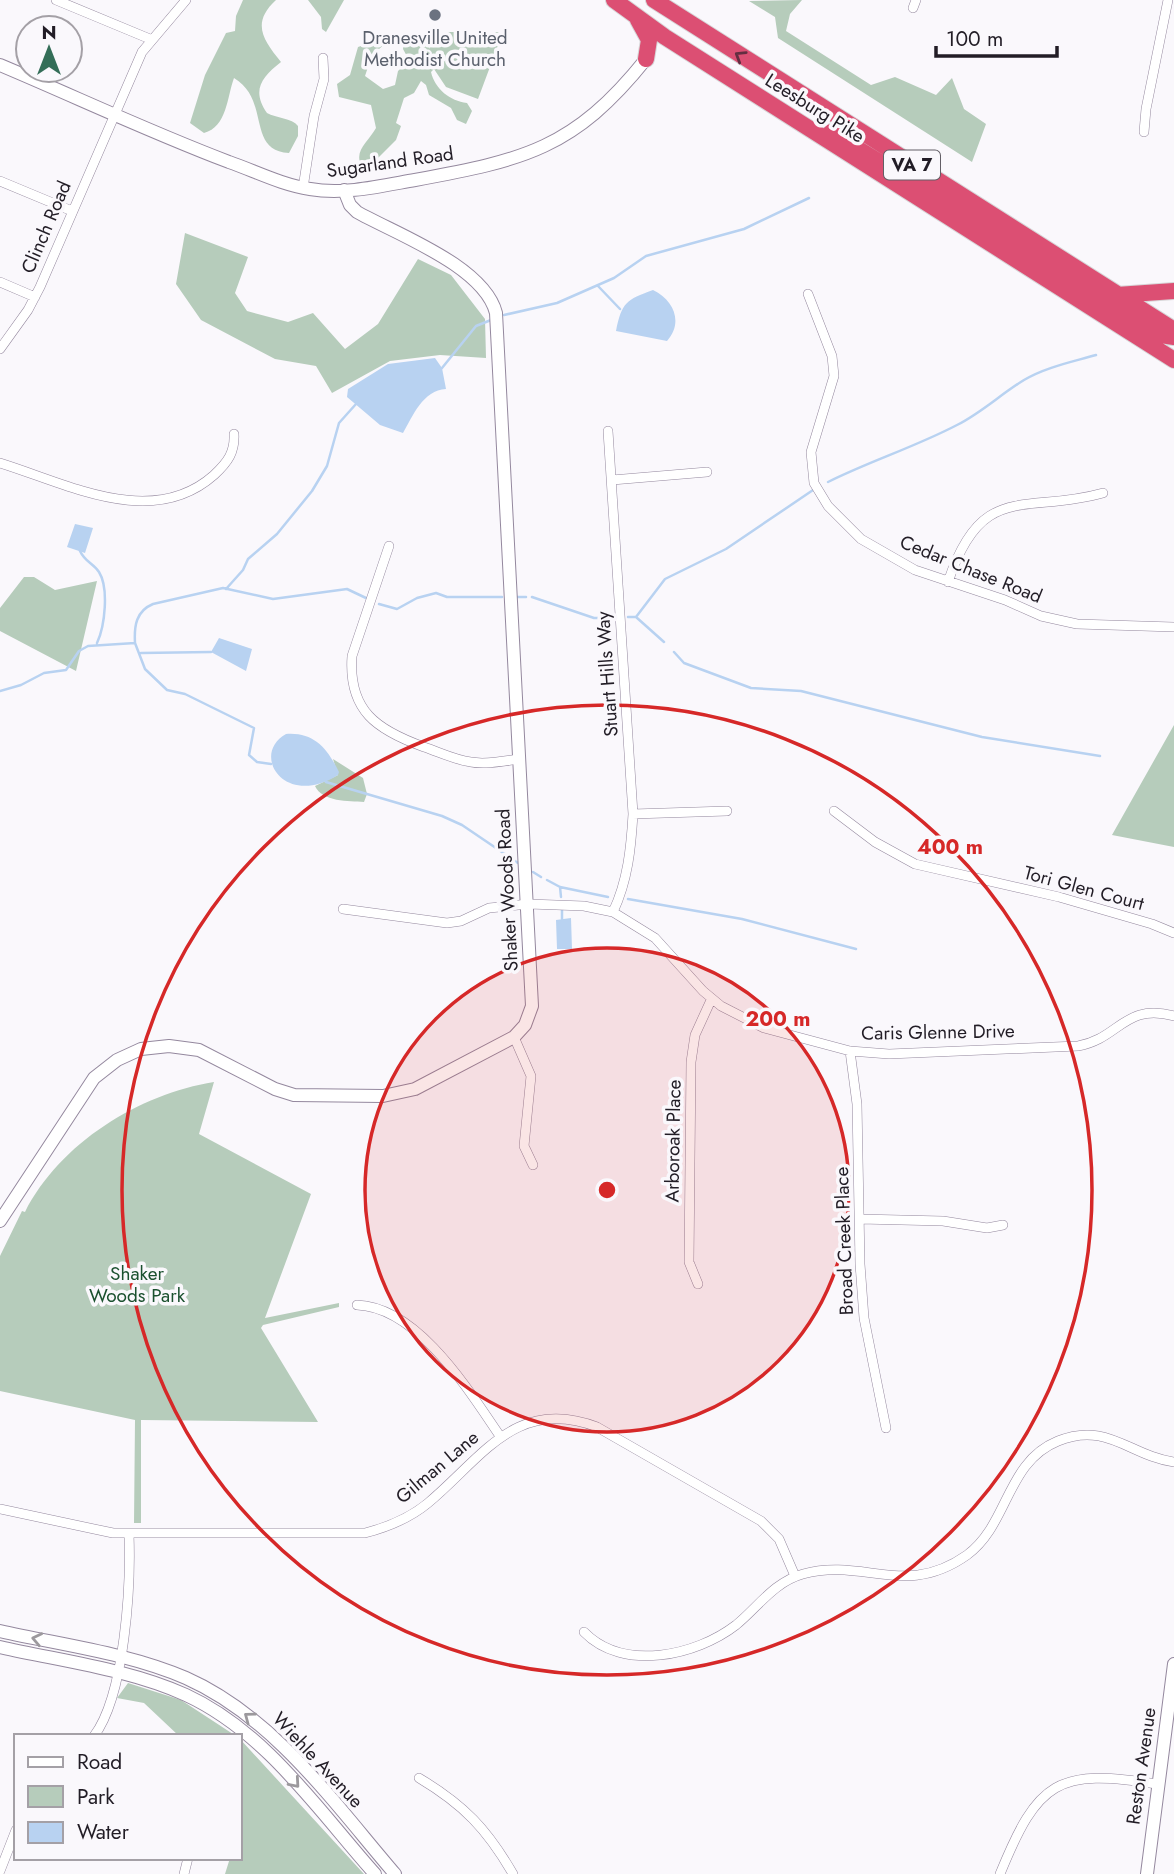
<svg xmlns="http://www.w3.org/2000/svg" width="1174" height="1874" font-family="Jost,sans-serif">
  <rect width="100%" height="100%" fill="#faf8fc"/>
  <path fill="#b6ccbb" d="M243,0H276C251,23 263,40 281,62C262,77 251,90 267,113C276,118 292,118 298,126V136L289,153C246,151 271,100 234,78C227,97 227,127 204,133L190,123L205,75L226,33L235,31L236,16Z
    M308,0H344L326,32L322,29L321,17Z
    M802,0L790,14L786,31L871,85L895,77L936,95L952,78L964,109L986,124L972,162L778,38L775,17L749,1Z
    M427,32H503L478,99L446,87L434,69L431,72C435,89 450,101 467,103L472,111L466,124L457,120L451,108L429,95L426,85L421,81L414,93L404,98L396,123L401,126L396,140L371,165H361C354,150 369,141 376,128L371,105L339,97L337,84L350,75L358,47L376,41L386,43L372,55L365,76L383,89L395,85L398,71L409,60L403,49L404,41L422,35L430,49Z
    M185,233L248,257L235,293L247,311L288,322L313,313L345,349L378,324L418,259L451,275L485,319L486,358L440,355L390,361L332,393L316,366L275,359L201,320L176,284Z
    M24,577H34L55,590L97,581L76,671L0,631V608Z
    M1174,725V847L1112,835Z
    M333,759L363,778L367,794L364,802C349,801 322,802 315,786L338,775Z
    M214,1082L199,1134L311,1194L265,1318L339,1303V1307L263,1325L261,1328L318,1422L141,1420V1523H134L135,1420L0,1391V1256L22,1211L25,1212C60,1143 139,1094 214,1082Z
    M128,1683L181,1700L236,1736H179L144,1703L117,1698Z
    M240,1739L364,1874H225L230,1858H240Z"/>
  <path fill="#b8d2f1" d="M653,290C675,301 683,323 667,341L616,331C622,302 626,300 653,290Z
    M435,358L442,368L446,389C423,390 413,416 403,433L380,425L347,397L348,389L388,364Z
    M75,524L93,528L85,553L67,547Z
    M219,638L252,649L246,671L211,652Z
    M286,734C314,732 327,748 339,772L338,775C284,809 250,754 286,734Z
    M571,918L572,949H557L556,920Z"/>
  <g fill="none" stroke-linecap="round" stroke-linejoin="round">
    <path stroke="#b8d2f1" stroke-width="2.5" d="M598,286L620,309
      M504,315L557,303L614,278L646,256L744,229L809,198
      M442,368L476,326L491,320
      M828,482C870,461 915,447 957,425C981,413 1001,394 1024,380C1046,367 1072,362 1096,355
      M80,551C85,562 93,563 99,572C109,588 105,626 97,643
      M226,589L243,570L248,559L277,534L312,491L327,466L339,423L356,404
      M517,597H526
      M532,597L594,618H615
      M379,604L397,609L417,598L436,593L447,597H502
      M628,617H636
      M636,617L665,579L726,549L816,488
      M636,617L664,642
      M135,643L145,669L167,690L185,694L254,728L249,755L257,762L271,764
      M674,652L684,663L751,688L801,691L982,737L1100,756
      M141,653L211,652
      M0,691L21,685L44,673L66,670L79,651L88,646L135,643C134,626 136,611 153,604L223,588L273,599L347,589L366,598
      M326,782L442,816L462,825L518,863
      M533,872L541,877
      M547,880L560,887L608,897
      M560,887L561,897
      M628,899L742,919L856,949
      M562,910V919"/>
    <g stroke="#94889e" stroke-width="10">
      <path id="street" d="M56,0L150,39
        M913,8L916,0
        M1144,132L1146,109L1168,0
        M0,181L72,211
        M303,188L314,116L324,79L323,58
        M0,282L35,297
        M808,294L832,356L834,376L811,452L814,483L828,506L861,539L915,570L1005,600L1041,616L1077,624L1174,627
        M0,349L28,310L40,287L142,52L186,0
        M608,431L633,814C631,848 628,880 613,912
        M0,463C68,484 152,530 214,475C228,462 235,452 234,434
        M612,480L707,472
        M389,546L352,656C348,711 377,730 424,747C439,752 455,760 471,762C486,765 504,761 519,759
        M948,582C982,480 1025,515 1103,493
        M834,811L875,842L915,864L1059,897L1152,924L1174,933
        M633,814L727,811
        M343,909L447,923L461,921L489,908L529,904L584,906L613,912L655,938L703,991L721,1006L764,1028L850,1051L889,1054L1078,1046C1119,1039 1125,1002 1174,1016
        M514,1037L531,1076L524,1146L533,1165
        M850,1051L857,1104L860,1264L864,1318L886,1428
        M860,1219L943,1221L987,1228L1003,1225
        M698,1284L689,1262L691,1062L695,1035L711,1000
        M357,1305C418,1307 469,1391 500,1436
        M0,1509L113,1533H365C388,1527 410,1518 428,1503C482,1458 516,1396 597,1427L761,1521L779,1539L795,1576
        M584,1632C623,1672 696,1656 736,1625C758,1607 774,1582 803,1574C864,1557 905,1599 967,1555C1009,1524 1006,1462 1058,1441C1107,1421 1130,1456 1174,1462
        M94,1736C125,1695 131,1585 129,1534
        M419,1778C464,1805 487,1829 513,1874
        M0,1871L16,1830
        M184,1874L188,1858
        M1000,1874C1038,1781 1057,1768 1157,1784"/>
    </g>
    <g stroke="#94889e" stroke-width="14">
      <path id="secondary" d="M0,65C76,97 152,133 229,162C255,171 282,185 310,189C344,195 381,186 415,180C524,160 574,149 646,59
        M0,1221L94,1078L117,1060L141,1049L169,1046L199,1050L275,1089L294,1095L383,1096L415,1089L514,1037L525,1025L532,1006L496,313C484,266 396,234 357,212L350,205L344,190
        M0,1631C62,1645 128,1653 186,1678C274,1717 334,1803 395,1874
        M0,1647C61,1661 129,1669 186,1695C266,1732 318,1810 375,1874
        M1147,1874L1174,1664"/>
    </g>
    <g stroke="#d7d6d8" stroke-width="18">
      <path id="highway" d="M614,0L665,37L1174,360
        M654,0L1174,330
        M638,20L649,40L646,59
        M831,132L1147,328L1161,335L1174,337
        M1117,295L1174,291"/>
    </g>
    <use href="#street" stroke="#fff" stroke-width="9"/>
    <use href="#secondary" stroke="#fff" stroke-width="12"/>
    <use href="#highway" stroke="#dc4f73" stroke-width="16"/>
  </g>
  <defs><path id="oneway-chevron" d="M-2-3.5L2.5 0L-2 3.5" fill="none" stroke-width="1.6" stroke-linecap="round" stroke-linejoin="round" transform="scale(1.75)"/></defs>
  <use stroke="#632e41" href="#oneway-chevron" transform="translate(740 56) rotate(-148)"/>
  <g stroke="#9c999d">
    <use href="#oneway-chevron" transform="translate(37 1639) rotate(-168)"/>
    <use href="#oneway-chevron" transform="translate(249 1717) rotate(-143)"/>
    <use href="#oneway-chevron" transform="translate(295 1783) rotate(49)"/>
  </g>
  <circle cx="607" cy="1190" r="242" fill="#d62828" fill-opacity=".12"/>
  <g fill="none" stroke="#d62828" stroke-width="3.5">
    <circle cx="607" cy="1190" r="242"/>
    <circle cx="607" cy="1190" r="485"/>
  </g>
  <circle fill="#6b7280" stroke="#faf8fc" stroke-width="2.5" cx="435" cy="15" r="7"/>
  <g text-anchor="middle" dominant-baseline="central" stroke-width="7" stroke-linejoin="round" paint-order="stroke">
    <rect fill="#faf8fc" stroke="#635f66" stroke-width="2" x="884" y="150.5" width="56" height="29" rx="5"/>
    <g font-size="18" font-weight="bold" fill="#221d26">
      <text x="912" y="165">VA 7</text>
    </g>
    <g font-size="19" fill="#5b616d" stroke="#faf8fc">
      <text x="435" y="37">Dranesville United<tspan x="435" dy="22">Methodist Church</tspan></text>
    </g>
    <g font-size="19" fill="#221d26" stroke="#faf8fc">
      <text transform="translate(815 108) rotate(32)">Leesburg Pike</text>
      <text transform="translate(390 162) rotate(-8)">Sugarland Road</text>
      <text transform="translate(46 227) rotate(-67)">Clinch Road</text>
      <text transform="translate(971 569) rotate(22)">Cedar Chase Road</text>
      <text transform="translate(607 674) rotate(-94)">Stuart Hills Way</text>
      <text transform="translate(1084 888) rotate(15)">Tori Glen Court</text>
      <text transform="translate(507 890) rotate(-93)">Shaker Woods Road</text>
      <text transform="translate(938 1032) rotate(-1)">Caris Glenne Drive</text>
      <text transform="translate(673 1141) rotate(-89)">Arboroak Place</text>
      <text transform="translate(844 1241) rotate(-92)">Broad Creek Place</text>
      <text transform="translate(437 1467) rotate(-40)">Gilman Lane</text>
      <text transform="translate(318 1760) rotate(47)">Wiehle Avenue</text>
      <text transform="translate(1141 1766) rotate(-82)">Reston Avenue</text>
    </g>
    <g font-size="19" fill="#1b512f" stroke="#faf8fc">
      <text x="137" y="1273">Shaker<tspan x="137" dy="22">Woods Park</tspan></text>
    </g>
  </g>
  <circle cx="607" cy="1190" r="10" fill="#d62828" stroke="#faf8fc" stroke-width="3.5"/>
  <g font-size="21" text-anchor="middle" font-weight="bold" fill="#d62828" stroke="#faf8fc" stroke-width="7" stroke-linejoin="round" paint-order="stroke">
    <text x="950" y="854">400 m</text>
    <text x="778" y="1026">200 m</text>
  </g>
  <rect x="14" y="1734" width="228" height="126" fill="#faf8fc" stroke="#a4a0a6" stroke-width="2"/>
  <rect x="28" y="1757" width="35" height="10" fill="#ffffff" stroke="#a4a0a6" stroke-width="2"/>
  <text x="77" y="1769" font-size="21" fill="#221d26">Road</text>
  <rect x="28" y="1786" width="35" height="21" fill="#b6ccbb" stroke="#a4a0a6" stroke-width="2"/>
  <text x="77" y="1804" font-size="21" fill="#221d26">Park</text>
  <rect x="28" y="1822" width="35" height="21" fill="#b8d2f1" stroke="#a4a0a6" stroke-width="2"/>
  <text x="77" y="1839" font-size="21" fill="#221d26">Water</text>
  <g transform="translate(49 49)"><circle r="33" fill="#faf8fc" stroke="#a4a0a6" stroke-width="2"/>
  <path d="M0-5L12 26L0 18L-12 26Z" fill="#346e58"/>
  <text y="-10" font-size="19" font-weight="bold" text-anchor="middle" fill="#221d26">N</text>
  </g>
  <path d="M936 46v10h121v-10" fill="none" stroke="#221d26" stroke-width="3.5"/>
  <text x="946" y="46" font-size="21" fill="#221d26" stroke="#faf8fc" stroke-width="5" paint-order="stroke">100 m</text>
</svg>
